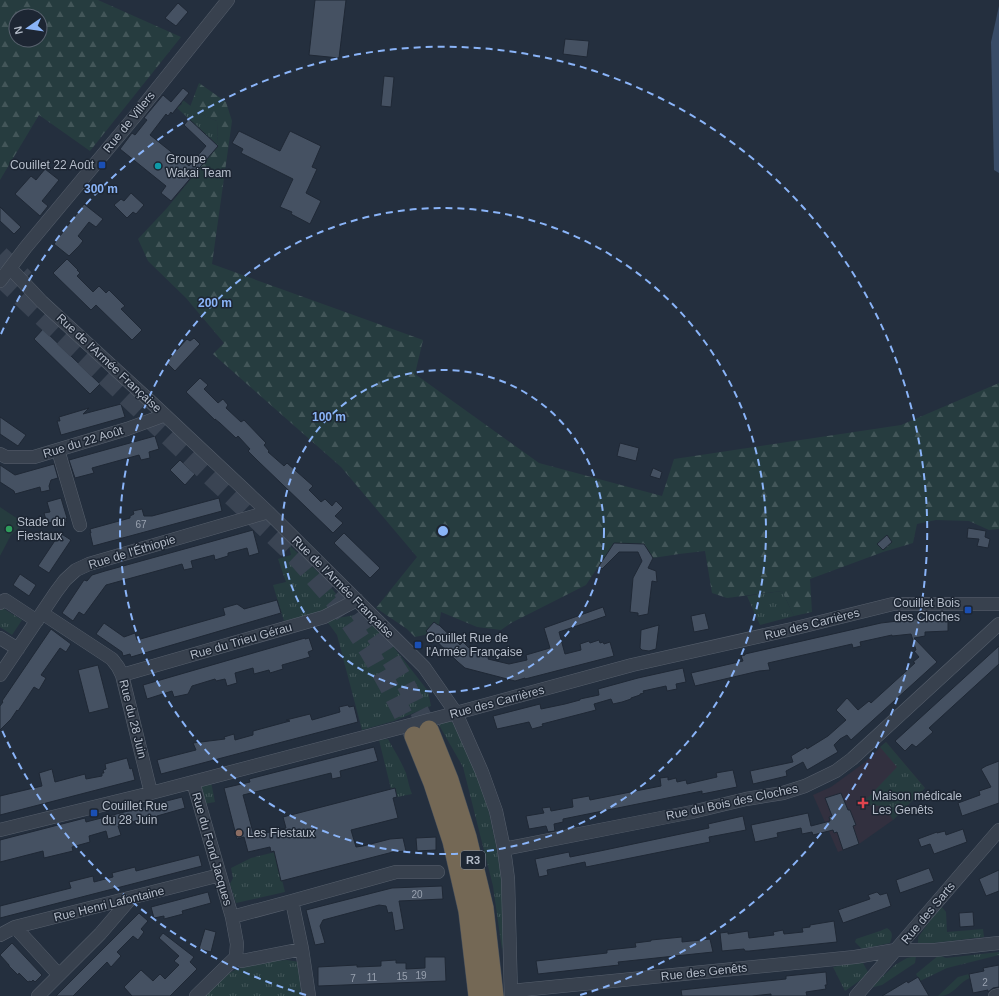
<svg xmlns="http://www.w3.org/2000/svg" width="999" height="996" font-family="Helvetica,sans-serif">
  <defs>
    <pattern id="grass-tufts" width="24" height="20" patternUnits="userSpaceOnUse"><rect width="24" height="20" fill="#263c3f"/><path d="M3 7l-1-3M5 7V3M7 7l1-3M15 17l-1-3M17 17v-4M19 17l1-3" fill="none" stroke="#435659"/></pattern>
    <pattern id="forest-firs" width="22" height="20" patternUnits="userSpaceOnUse"><rect width="22" height="20" fill="#263c3f"/><path d="M5 1l3.5 6h-7zM16 11l3.5 6h-7z" fill="#435659"/></pattern>
  </defs>
  <rect width="100%" height="100%" fill="#242f3e"/>
  <path fill="#32303f" d="M886,742L925,788L893,820L859,844L838,852L813,795L831,787L864,763Z"/>
  <path fill="url(#grass-tufts)" d="M181,98C192,108 203,116 217,121L218,146L177,108L182,104Z
    M289,545L323,577L340,599L321,612L284,621L273,585L286,582L278,559L291,555Z
    M782,591L794,616L760,625L747,596Z
    M1,607L22,620L12,635L0,627V609Z
    M367,613L428,691L431,706L394,721L362,730L337,635L326,620Z
    M448,720L455,724L474,766L488,808L497,851L502,883L505,931L502,950L493,886L463,767L439,725Z
    M388,739C394,750 401,761 406,773C408,780 409,787 412,794L397,797L395,788L391,789L379,740Z
    M886,742L925,788L893,820L885,806L861,805L897,767L880,747Z
    M211,782L215,802L204,804L200,785Z
    M275,852L285,892L236,903L230,884L233,878L231,868L251,858Z
    M941,906L946,912L947,932L983,929L984,937L925,944L918,943V938L919,936Z
    M887,928C894,932 892,937 890,943L862,949L855,942L856,939L880,931Z
    M999,952V955L947,968L920,981L916,974L939,955L946,958Z
    M916,956L915,963L882,985L870,988L895,965L907,958Z
    M287,960L299,962L301,996H202C208,990 213,984 220,979C237,965 266,961 287,960Z
    M852,963H863L868,972L862,979L845,991L833,967Z
    M969,974L970,978C957,983 955,996 938,996L958,977Z"/>
  <path fill="url(#forest-firs)" fill-rule="evenodd" d="M0,0H98L181,37L90,151L39,115L0,180ZM16,16H40V40H16Z
    M199,83L226,102L232,121L212,264L423,340L415,374L539,463L662,496L674,459L901,425L999,383V529L989,530L969,521L936,520L917,524L913,543L883,552L810,579L812,612L794,616L782,591L727,598L712,593L705,551L679,554L653,558L644,544L614,543L586,585L511,623L501,630L477,627L441,612L439,625L429,634L415,637L407,629L376,608L417,557L341,467L213,354L224,343L186,298L148,261L138,239L167,208L218,146L217,121L207,117L190,107Z"/>
  <path fill="#263c3f" d="M0,507L24,523L11,535L0,556Z"/>
  <path fill="#394c67" d="M999,6V173L994,170L991,42Z"/>
  <path fill="#455162" stroke="#1f2835" d="M315,0H346L339,58L309,55Z
    M178,3L188,12L176,26L165,18Z
    M565,39L589,41L587,57L563,54Z
    M384,76L394,77L391,107L381,106Z
    M183,88L189,93L172,114L171,112L168,116L166,114L150,135L189,166L206,146L184,125L189,119L218,146L171,201L161,193L166,186L120,149L132,133L135,135L147,120L144,118L163,95L171,102Z
    M239,131L280,151L290,131L321,146L312,167L317,169L306,193L321,201L310,224L291,214L292,212L280,207L293,179L241,153L243,149L232,143Z
    M45,169L59,180L42,201L48,206L40,216L15,194L31,176L36,180Z
    M131,193L144,205L136,214L133,212L127,218L114,205L121,199L124,201Z
    M84,204L103,219L96,227L89,222L78,236L83,241L79,246L69,256L54,244Z
    M0,207L21,227L14,234L0,221Z
    M67,259L78,270H77L80,273L77,276L93,292L99,286L106,293L109,290L125,306L121,309L142,330L132,340L96,305L91,310L53,273Z
    M43,329L100,384L90,394L34,339Z
    M194,338L200,344L175,371L166,362L187,339L190,341Z
    M200,378L208,385L204,389L218,403L223,399L228,405L226,408L241,422L244,420L266,443L264,445L269,451L268,452L284,466L287,463L313,486L309,490L321,502L325,499L332,506L336,501L343,508L335,516L343,523L333,533L258,461L248,451L250,449L238,436L236,438L220,423L215,419V420L186,392Z
    M121,404L125,417L61,435L57,421H60L59,417L89,408L83,414Z
    M0,417L26,435L18,446L0,434Z
    M155,436L159,449L149,452L150,458L141,460L139,455L92,468L94,473L75,478L69,460Z
    M620,443L639,448L636,461L617,456Z
    M180,460L195,474L185,485L170,470Z
    M54,464L58,478L51,480L49,486L50,490L41,492L40,487L15,494L14,491L0,482V465L15,475Z
    M653,468L662,472L660,479L650,476Z
    M61,498L67,518L66,519L67,522L55,526L53,522L47,523L44,513L50,512L47,502Z
    M219,498L222,511L93,546L90,533H91L90,529L130,518V516L134,514L133,511L142,509L144,516H152Z
    M968,528L986,531L985,537L990,539L988,548L977,546L979,539L967,538Z
    M253,530L259,553L249,556L247,548L228,553V556L215,560L214,555L191,561L193,568L184,570L182,564L106,585L84,615L79,612L73,621L62,613L84,580L87,581L92,575L105,571Z
    M60,533L71,540L49,573L38,566Z
    M344,533L380,568L370,578L334,543Z
    M887,535L892,542L883,550L877,544Z
    M614,543L644,544L653,558L648,568L656,571L657,582L652,581L648,614L638,616V613L630,612L633,578L642,561L638,552H619L602,569L599,566Z
    M20,574L36,585L29,596L13,585Z
    M277,600L281,613L131,657L130,654L123,656L122,652L96,634L104,623L124,637L135,633L137,640L225,615L223,608L237,604L243,608L244,609Z
    M603,607L606,616L559,632L565,654L581,650L580,644L589,641L590,643L599,640L600,643L603,642L604,644L610,642L614,656L525,679V678L515,681L465,668L458,662L426,631L434,622L438,625H439L460,645L463,642L469,648L470,645L477,652L489,656L488,659L509,664L527,660L526,655L550,648L544,628Z
    M705,613L709,629L694,632L691,616Z
    M948,617V631L925,632V636L914,638L937,662L851,740L847,735L840,739L834,745L838,752L807,770L803,762L786,771L787,776L753,784L750,771L793,762L791,756L806,747L807,749L828,736L846,720L836,710L847,698L858,710L869,701L871,703L915,663L913,662L919,657L914,651L916,650L911,634L892,636V635L860,642L861,646L853,648L852,644L768,663L770,670L759,671L695,686L691,673L743,661L741,656L745,655V654L881,623L923,618Z
    M659,625L656,649L649,651L642,650L640,648L641,630Z
    M51,629L71,644L66,652L60,648L41,675L46,678L39,690L34,687L18,711L17,710L11,719L0,730V706L3,702L2,701Z
    M305,638V639L309,638L313,650L308,652L310,657L282,665L283,669L270,673L269,670L254,674L253,668L235,673L237,683L227,686L225,679L216,681L215,679L192,686L188,694L174,697L172,691L147,699L143,685Z
    M999,646V664L929,728L933,732L916,747L912,744L905,751L895,741Z
    M98,665L109,708L89,713L78,670Z
    M683,668L686,682L676,684L677,689L667,691L666,686L643,691L644,693L640,694V695L631,698V699L622,702L613,704L611,699L594,704L596,710L542,724L543,726L532,729L529,722L497,729L493,716L497,715L536,705L540,704L541,709L565,704L580,700V699L599,695L598,689L638,678Z
    M348,705L349,707L354,706L358,722L161,774L157,760L196,750L193,743L225,739L224,737L234,734L235,740L253,735V731L290,721L286,720L310,714L312,720L340,712L339,707Z
    M374,747L378,761L340,771L341,777L332,779L331,773L243,795L254,836L286,828L283,817L395,788L397,797L393,798L398,818L351,830L356,847L363,846L390,839L403,838L406,851L393,852L281,881L274,851L271,852L270,847L248,852L244,837L237,839L224,788L250,782L249,779Z
    M127,758L130,769L132,768L135,780L0,815V796L42,786L39,773L52,769L55,782L85,774L86,779L102,776V773H104L103,770L106,769L105,764Z
    M999,761V803L962,816L958,803L980,795L979,791L991,787L981,769L986,766Z
    M733,770L737,787L702,794V791L563,819V822L554,824L555,831L548,832L546,826L529,829L526,816L544,813L542,808L550,807L551,811L573,807L572,799L589,796L590,800L661,786L660,778L668,777V780L676,778L677,782L686,780L687,784L717,777L716,773Z
    M841,793L848,810H850L856,825L853,826L859,844L843,850L837,832L834,833L833,830L813,835L812,832L802,834L801,828L777,833L778,837L755,842L751,825L808,813L811,826L830,821L829,817L832,816L825,798Z
    M182,797L185,808L157,816L158,821L149,824L147,818L118,826L121,835L108,839L106,831L89,836L90,842L72,847L73,851L44,858L43,851L0,862V840L85,818L86,822Z
    M743,816L746,830L709,837L710,842L586,867L585,862L547,870L548,875L539,877L535,859L569,852L570,857L600,851L709,828L708,824Z
    M963,829L967,842L934,854L930,844L921,847L918,839L937,832V833L945,831L946,835Z
    M436,837V850L417,851L416,838Z
    M199,855L202,866L0,918V906L71,888L69,882L93,876L94,882L113,877L112,873L135,867L136,871Z
    M929,868L934,881L900,893L896,880Z
    M999,870V891L986,896L979,879Z
    M442,886L443,899L399,901L404,929L395,931L392,912L388,913L386,906L379,905L323,920L320,926L325,943L315,945L306,910L392,888Z
    M208,892L211,903L182,911L183,914L164,919V916L154,918L151,907Z
    M877,892L880,895L887,893L891,906L843,923L838,910L870,899L868,895Z
    M973,912L974,926L960,927L959,913Z
    M139,913L148,921L141,929L144,932L138,940L133,936L117,952L121,956L111,967L107,962L73,996H56Z
    M834,921L837,942L749,951H745L744,949L722,951L720,933L728,932V934L748,931L749,938L774,935L773,932L783,930L784,934L803,932L802,928L810,927V925Z
    M205,929L216,932L211,952L199,949Z
    M163,933L194,957L190,962L197,969L170,996H132L124,987L141,970L153,981L160,974L165,979L179,965L174,961L179,956L159,938Z
    M682,937V942L710,939L713,952L618,962L619,965L538,974L536,961L607,953V950L636,947L635,943L651,941V940Z
    M12,943L42,975L35,982L33,980L31,982L30,981L28,982L19,973L18,975L9,966V965L0,955Z
    M425,957H445L446,981L318,986V967L357,965V967L381,966V961L396,960V963H406V969L425,968Z
    M999,965V987L993,988L988,992V990L973,993L969,974L984,971L983,968Z
    M826,972L827,985H825L826,989L806,992L807,996H771V994L752,996H682L681,990L786,979V976Z
    M918,977L929,996H882L907,981L908,983Z"/>
  <g fill="none" stroke-linecap="round" stroke-linejoin="round">
    <path stroke="#3a4453" stroke-width="19" stroke-dasharray="19 10" stroke-linecap="butt" d="M0,255L25,279
      M0,277L298,559L338,605L369,651L388,685L414,736
      M341,589L349,597L381,644L403,679L429,730"/>
    <g stroke="#565f6c" stroke-width="14">
      <path id="minor" d="M10,268L42,302L152,403L268,512L424,667L456,713L482,772L496,811L504,849L508,879L511,996
        M0,281L26,247L136,115L228,0
        M58,450L80,525
        M0,454L6,457H34L127,429L165,415
        M0,603L5,600L37,621
        M42,613L112,659L118,667L122,675L151,793
        M0,638L18,649
        M0,675L56,592L65,580L76,570L89,564L268,512
        M122,675L324,617L357,600
        M193,782L232,917L237,944L236,957L242,961L302,949L292,901L232,917
        M0,830L151,793L456,713L632,665L792,629L893,604H999
        M504,849L692,812L746,799L783,793L805,786L836,771L852,759L999,624
        M292,901L396,872H438
        M15,927L59,975
        M0,935L15,927L220,875
        M302,949L309,996
        M511,991L855,957L896,950H935L999,943
        M38,996L100,934L131,898
        M196,996L236,957
        M856,996L999,830
        M995,996L999,995"/>
    </g>
    <g stroke="#434c59" stroke-width="20">
      <path id="highway" d="M429,730L449,780L467,837L484,908L494,996
        M414,736L433,783L452,841L468,911L478,996"/>
    </g>
    <use href="#minor" stroke="#38414e" stroke-width="13"/>
    <use href="#highway" stroke="#746855" stroke-width="19"/>
  </g>
  <g fill="none" stroke="#8ab4f8" stroke-width="2" stroke-dasharray="7 5">
    <circle cx="443" cy="531" r="161"/>
    <circle cx="443" cy="531" r="323"/>
    <path d="M306 995A484 484 0 0 1 1 728M1 334A484 484 0 1 1 580 995"/>
  </g>
  <g fill="#1a4fb4" stroke="#1d2633" stroke-width="1.5">
    <rect x="98" y="161" width="8" height="8" rx="2"/>
    <rect x="964" y="606" width="8" height="8" rx="2"/>
    <rect x="414" y="641" width="8" height="8" rx="2"/>
    <rect x="90" y="809" width="8" height="8" rx="2"/>
  </g>
  <circle fill="#0f9aa8" stroke="#1d2633" stroke-width="1.5" cx="158" cy="166" r="4"/>
  <circle fill="#2e9e5b" stroke="#1d2633" stroke-width="1.5" cx="9" cy="529" r="4"/>
  <path fill="#e0444e" stroke="#1d2633" stroke-width="1.5" d="M861 797h4v4h4v4h-4v4h-4v-4h-4v-4h4z"/>
  <circle fill="#8d6e63" stroke="#1d2633" stroke-width="1.5" cx="239" cy="833" r="4"/>
  <g text-anchor="middle" dominant-baseline="central" stroke-width="3" stroke-linejoin="round" paint-order="stroke">
    <g font-size="10" fill="#98a1af">
      <text x="141" y="524">67</text>
      <text x="417" y="894">20</text>
      <text x="421" y="975">19</text>
      <text x="402" y="976">15</text>
      <text x="372" y="977">11</text>
      <text x="353" y="978">7</text>
      <text x="985" y="982">2</text>
    </g>
    <rect fill="#1d2633" stroke="#878f9c" stroke-width="1" x="461" y="851" width="24" height="18" rx="3"/>
    <g font-size="11" font-weight="bold" fill="#b4bcc9">
      <text x="473" y="860">R3</text>
    </g>
    <g font-size="12" fill="#b4bcc9" stroke="#1d2633">
      <text transform="translate(129 122) rotate(-51)">Rue de Villers</text>
      <text transform="translate(109 363) rotate(43)">Rue de l'Armée Française</text>
      <text transform="translate(83 442) rotate(-17)">Rue du 22 Août</text>
      <text transform="translate(132 552) rotate(-17)">Rue de l'Éthiopie</text>
      <text transform="translate(343 587) rotate(45)">Rue de l'Armée Française</text>
      <text transform="translate(812 624) rotate(-14)">Rue des Carrières</text>
      <text transform="translate(241 641) rotate(-16)">Rue du Trieu Gérau</text>
      <text transform="translate(497 702) rotate(-15)">Rue des Carrières</text>
      <text transform="translate(133 719) rotate(76)">Rue du 28 Juin</text>
      <text transform="translate(732 802) rotate(-12)">Rue du Bois des Cloches</text>
      <text transform="translate(212 849) rotate(74)">Rue du Fond Jacques</text>
      <text transform="translate(109 904) rotate(-14)">Rue Henri Lafontaine</text>
      <text transform="translate(928 913) rotate(-50)">Rue des Sarts</text>
      <text transform="translate(704 972) rotate(-6)">Rue des Genêts</text>
    </g>
    <g font-size="12" fill="#b4bcc9" stroke="#1d2633" text-anchor="start">
      <text x="166" y="159">Groupe<tspan x="166" dy="14">Wakai Team</tspan></text>
      <text x="94" y="165" text-anchor="end">Couillet 22 Août</text>
      <text x="17" y="522">Stade du<tspan x="17" dy="14">Fiestaux</tspan></text>
      <text x="960" y="603" text-anchor="end">Couillet Bois<tspan x="960" dy="14">des Cloches</tspan></text>
      <text x="426" y="638">Couillet Rue de<tspan x="426" dy="14">l'Armée Française</tspan></text>
      <text x="872" y="796">Maison médicale<tspan x="872" dy="14">Les Genêts</tspan></text>
      <text x="102" y="806">Couillet Rue<tspan x="102" dy="14">du 28 Juin</tspan></text>
      <text x="247" y="833">Les Fiestaux</text>
    </g>
  </g>
  <circle cx="443" cy="531" r="6" fill="#8ab4f8" stroke="#1d2633" stroke-width="2"/>
  <g font-size="12" text-anchor="middle" font-weight="bold" fill="#8ab4f8" stroke="#1d2633" stroke-width="3" stroke-linejoin="round" paint-order="stroke">
    <text x="101" y="193">300 m</text>
    <text x="215" y="307">200 m</text>
    <text x="329" y="421">100 m</text>
  </g>
  <g transform="translate(28 28) rotate(257)"><circle r="19" fill="#1d2633" stroke="#59626f"/>
  <path d="M0-3L7 15L0 10L-7 15Z" fill="#8ab4f8"/>
  <text y="-6" font-size="11" font-weight="bold" text-anchor="middle" fill="#b4bcc9">N</text>
  </g>
</svg>
